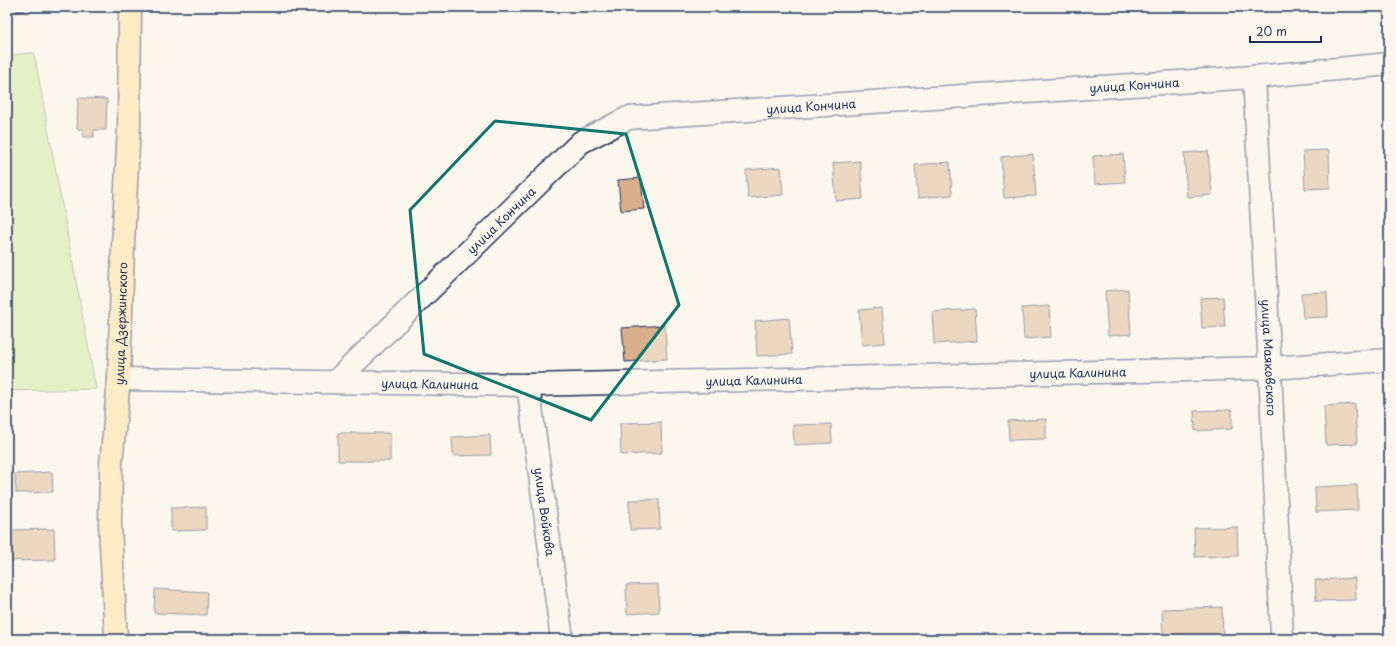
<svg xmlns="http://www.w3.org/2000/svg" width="1396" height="646" font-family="'Playpen Sans',sans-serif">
  <rect width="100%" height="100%" fill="#fbf7ec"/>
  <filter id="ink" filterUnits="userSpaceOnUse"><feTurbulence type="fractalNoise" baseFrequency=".025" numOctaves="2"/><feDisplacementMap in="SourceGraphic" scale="8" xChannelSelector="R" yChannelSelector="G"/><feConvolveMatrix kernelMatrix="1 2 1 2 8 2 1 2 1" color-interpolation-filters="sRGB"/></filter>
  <g filter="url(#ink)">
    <path fill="#cfe498" stroke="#758a7b" d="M34,53L96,389L7,391V55Z"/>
    <path fill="#daaf8b" stroke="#1b2f5e" d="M78,98L107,99L106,130H94V137H83V129H77Z
      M1329,150L1330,188L1305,189L1303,151Z
      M1208,151L1212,195L1187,197L1184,153Z
      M1033,154L1036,196L1004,198L1001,157Z
      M1123,154L1125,182L1095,184L1093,156Z
      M860,161L863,199L836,201L833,163Z
      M950,162L952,195L918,198L915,165Z
      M781,167L783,195L748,198L746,170Z
      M641,178L644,209L621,211L618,180Z
      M1128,289L1131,334L1108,336L1105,291Z
      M1327,292L1328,317L1303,318L1301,293Z
      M1223,297L1225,327L1202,328L1200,298Z
      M1049,306L1051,337L1024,339L1022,308Z
      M882,308L885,343L862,345L859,310Z
      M975,309L977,341L934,344L932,312Z
      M789,318L792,354L757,356L755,321Z
      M665,325L667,359L625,362L622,328Z
      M1355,404L1357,444L1326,445L1324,406Z
      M1232,410V429L1195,431L1194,411Z
      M1046,419V439L1009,440L1008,421Z
      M661,422L662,453L621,455L620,423Z
      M831,424L832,443L794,445L793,425Z
      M338,433H390V461H338Z
      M490,435L491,455L453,456L452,437Z
      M52,472L53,492L16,493L15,474Z
      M1357,485L1358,510L1316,512L1315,487Z
      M659,499L660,529L630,530L629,500Z
      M206,507V530L171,531V508Z
      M1237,527L1238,556L1195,557L1194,528Z
      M54,529L55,560L8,561L7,530Z
      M1355,578L1356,600L1316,601L1315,580Z
      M658,584L659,612L627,614L626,585Z
      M155,589L207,592L206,615L154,613Z
      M1222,607L1223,639H1163L1162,609Z"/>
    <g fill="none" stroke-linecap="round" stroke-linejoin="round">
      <g stroke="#1b2f5e" stroke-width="25">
        <g id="minor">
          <path id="s1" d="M1254,77L1270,368L1282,639"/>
          <path id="s2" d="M119,379L528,385L1270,368L1389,360"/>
          <path id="s3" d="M335,382L581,142L628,118L1254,77L1389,64"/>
          <path id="s4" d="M528,385L562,639"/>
        </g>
      </g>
      <g stroke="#1b2f5e" stroke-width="25">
        <g id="primary">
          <path id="s5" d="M116,639L110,525L111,464L119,379L123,245L129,126L130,7"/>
        </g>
      </g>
      <use href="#minor" stroke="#fbf7ec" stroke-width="22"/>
      <use href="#primary" stroke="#fedd96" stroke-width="22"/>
      <g stroke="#1b2f5e" stroke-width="4.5">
        <path id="rail" d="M7,11L58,7"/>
      </g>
      <use href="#rail" stroke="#fbf7ec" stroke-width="3" stroke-dasharray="9" stroke-linecap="butt"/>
    </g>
  </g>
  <path d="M0 0H1396V646H0ZM495,121L626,134L679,305L591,420L424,354L410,210Z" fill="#fbf7ec" fill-opacity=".55" fill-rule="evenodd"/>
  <path fill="none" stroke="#0f766e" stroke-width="3" stroke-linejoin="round" d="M495,121L626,134L679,305L591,420L424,354L410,210Z"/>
  <g text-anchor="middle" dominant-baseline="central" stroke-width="4" stroke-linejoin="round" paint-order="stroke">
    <g font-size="12" fill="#1b2f5e" stroke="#fbf7ec">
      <text stroke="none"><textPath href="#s3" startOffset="904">улица Кончина</textPath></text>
      <text stroke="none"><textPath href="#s3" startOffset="580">улица Кончина</textPath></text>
      <text stroke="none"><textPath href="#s3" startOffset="232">улица Кончина</textPath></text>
      <text stroke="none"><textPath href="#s5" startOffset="316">улица Дзержинского</textPath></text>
      <text stroke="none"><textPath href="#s1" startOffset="281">улица Маяковского</textPath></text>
      <text stroke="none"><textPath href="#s2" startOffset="959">улица Калинина</textPath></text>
      <text stroke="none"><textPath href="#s2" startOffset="635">улица Калинина</textPath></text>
      <text stroke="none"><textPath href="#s2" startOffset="311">улица Калинина</textPath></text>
      <text stroke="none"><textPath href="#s4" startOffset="128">улица Войкова</textPath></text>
    </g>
  </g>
  <rect width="1396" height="646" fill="none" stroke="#fbf7ec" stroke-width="24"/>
  <rect x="12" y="12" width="1372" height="622" fill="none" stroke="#1b2f5e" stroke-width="1.5" filter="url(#ink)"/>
  <path d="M1250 36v6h71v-6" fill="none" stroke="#1b2f5e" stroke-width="2"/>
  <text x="1256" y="36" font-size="12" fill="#1b2f5e" stroke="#fbf7ec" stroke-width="3" paint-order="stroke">20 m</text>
</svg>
